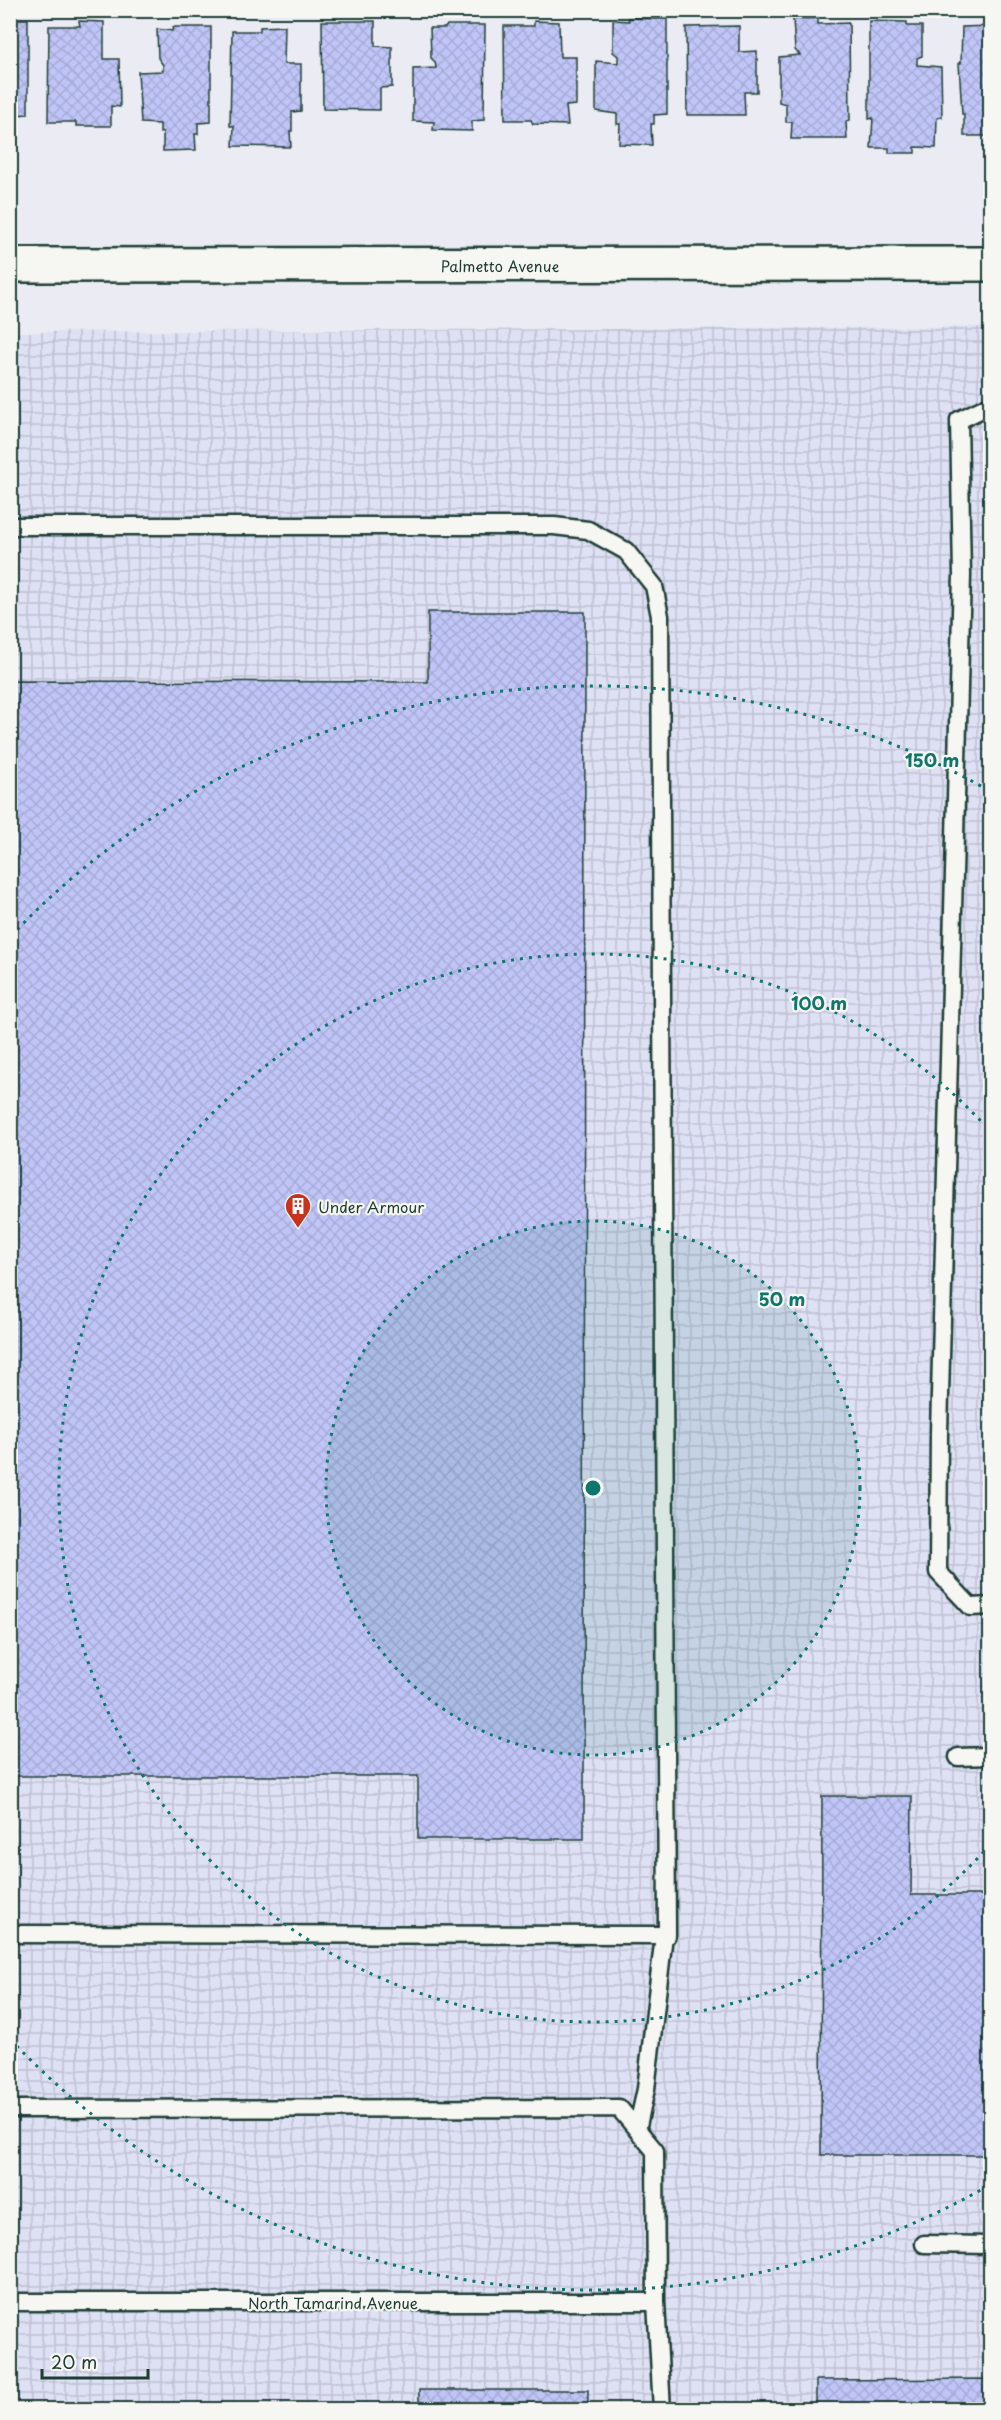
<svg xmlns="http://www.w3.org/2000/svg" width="1001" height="2420" font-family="'Playpen Sans',sans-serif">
  <defs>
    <pattern id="industrial-grid" width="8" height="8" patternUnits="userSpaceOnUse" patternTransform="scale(1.5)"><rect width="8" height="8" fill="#dee0f4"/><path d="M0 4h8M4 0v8" fill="none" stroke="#bec1d2"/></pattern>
    <pattern id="building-cross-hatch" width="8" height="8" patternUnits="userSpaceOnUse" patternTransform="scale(1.5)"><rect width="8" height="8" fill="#c0c5f7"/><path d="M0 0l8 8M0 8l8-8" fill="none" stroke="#a5aad4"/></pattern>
  </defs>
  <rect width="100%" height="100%" fill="#ebecf3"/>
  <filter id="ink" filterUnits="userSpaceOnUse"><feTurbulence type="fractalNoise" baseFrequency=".0167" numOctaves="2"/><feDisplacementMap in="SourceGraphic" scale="12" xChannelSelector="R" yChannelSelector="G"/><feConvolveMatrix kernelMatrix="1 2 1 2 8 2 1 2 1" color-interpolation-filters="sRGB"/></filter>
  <g filter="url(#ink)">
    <path fill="url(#industrial-grid)" d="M990,327V2409H11L10,332Z"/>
    <path fill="url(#building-cross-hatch)" stroke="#1f3d34" stroke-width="1.5" d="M628,18L667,19V114L654,115V124H651L652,145L619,144L620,124H617V114L596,111V61L618,63V56L613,52V20L629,21Z
      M818,18V24L849,23L850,120L846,121L847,139H791L792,122H786V104L779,102V57L800,55L795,50L793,19Z
      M10,19H28V114L15,115L14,124H10Z
      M79,21L104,22V59H119L120,107L111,106V126H76V122H48L49,26H80Z
      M322,21H375V46L392,47V87L380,88V110L323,109Z
      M534,21L559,22L560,57H576V105L566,106L568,125L533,124L531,120H505L504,26H534Z
      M869,21L907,22V26H922V56L917,58V65L941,67L942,117L937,118L936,148L915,147V153H889V148H871L873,118L869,119Z
      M447,25H485L484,120L472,121V131L433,130L434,122L413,121V69L436,68L435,62L431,58L430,28H445Z
      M285,26L284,64H301V111L292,112V131H290L291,147L233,146L234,126H230L232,31H260V27Z
      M739,26V52L757,51V92H744L745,115H687L686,27Z
      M990,26V136H964V114H962L959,63H961L962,27Z
      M173,27H211V122L198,123V134H195L196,150L163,151V132L160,133V124L141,123L138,72L163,71V65L158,58L157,29L172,31Z
      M428,612H585L584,1839H418V1776H10V681L428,682Z
      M822,1796H912L911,1895H990V2155H821Z
      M990,2379V2410H816V2380Z
      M419,2390H588V2410H419Z"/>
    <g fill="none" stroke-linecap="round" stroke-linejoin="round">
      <g stroke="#1f3d34" stroke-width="21">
        <path id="service" d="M990,405L959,420L962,575L939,1432L938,1572L971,1607L990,1606
          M10,526H554L588,530L626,551L654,586L660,616L667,1935L10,1934
          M958,1757L990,1756
          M10,2109L619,2108L655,2151L656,2302L662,2410
          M637,2130L646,2089L664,1935
          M924,2244L990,2245
          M10,2302H656"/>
      </g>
      <g stroke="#1f3d34" stroke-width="38">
        <path id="tertiary" d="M10,265L990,264"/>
      </g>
      <use href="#service" stroke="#f6f6f2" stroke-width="16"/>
      <use href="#tertiary" stroke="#f6f6f2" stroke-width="33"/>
    </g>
  </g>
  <circle cx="593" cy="1488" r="267" fill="#0f766e" fill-opacity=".12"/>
  <g fill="none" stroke="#0f766e" stroke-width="3" stroke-dasharray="3 6">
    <circle cx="593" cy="1488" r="267"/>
    <path d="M990 1845A534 534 0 1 1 990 1131"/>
    <path d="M988 2186A802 802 0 0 1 11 2040M11 936A802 802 0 0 1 988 790"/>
  </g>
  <defs>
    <g id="building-pin" transform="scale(1.35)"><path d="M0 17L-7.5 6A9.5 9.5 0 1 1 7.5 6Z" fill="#c8321e" stroke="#f6f6f2"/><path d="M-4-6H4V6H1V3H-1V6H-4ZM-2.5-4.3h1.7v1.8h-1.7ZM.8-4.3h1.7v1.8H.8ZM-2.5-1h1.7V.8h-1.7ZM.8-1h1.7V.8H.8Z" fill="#fff"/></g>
  </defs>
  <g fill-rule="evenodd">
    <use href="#building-pin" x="298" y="1206"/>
  </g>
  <g text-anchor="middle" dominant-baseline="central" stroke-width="4.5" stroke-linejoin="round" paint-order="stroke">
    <g font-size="15" fill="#1f3d34" stroke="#f6f6f2">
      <text x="500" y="265">Palmetto Avenue</text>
      <text x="333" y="2302">North Tamarind Avenue</text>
    </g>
    <g font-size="15" fill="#1f3d34" stroke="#f6f6f2" text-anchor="start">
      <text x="318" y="1206">Under Armour</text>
    </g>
  </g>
  <circle cx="593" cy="1488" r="9" fill="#0f766e" stroke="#f6f6f2" stroke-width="3"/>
  <g font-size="18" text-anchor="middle" font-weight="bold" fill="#0f766e" stroke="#f6f6f2" stroke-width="4.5" stroke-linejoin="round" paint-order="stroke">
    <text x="932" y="767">150 m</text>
    <text x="819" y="1010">100 m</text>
    <text x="782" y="1306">50 m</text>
  </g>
  <rect width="1001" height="2420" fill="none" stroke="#f6f6f2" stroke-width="36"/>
  <rect x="18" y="18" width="965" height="2384" fill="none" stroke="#1f3d34" stroke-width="2" filter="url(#ink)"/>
  <path d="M42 2369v9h106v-9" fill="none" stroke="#1f3d34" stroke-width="3"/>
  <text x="51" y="2369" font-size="18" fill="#1f3d34" stroke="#f6f6f2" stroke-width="4.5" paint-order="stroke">20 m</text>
</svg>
